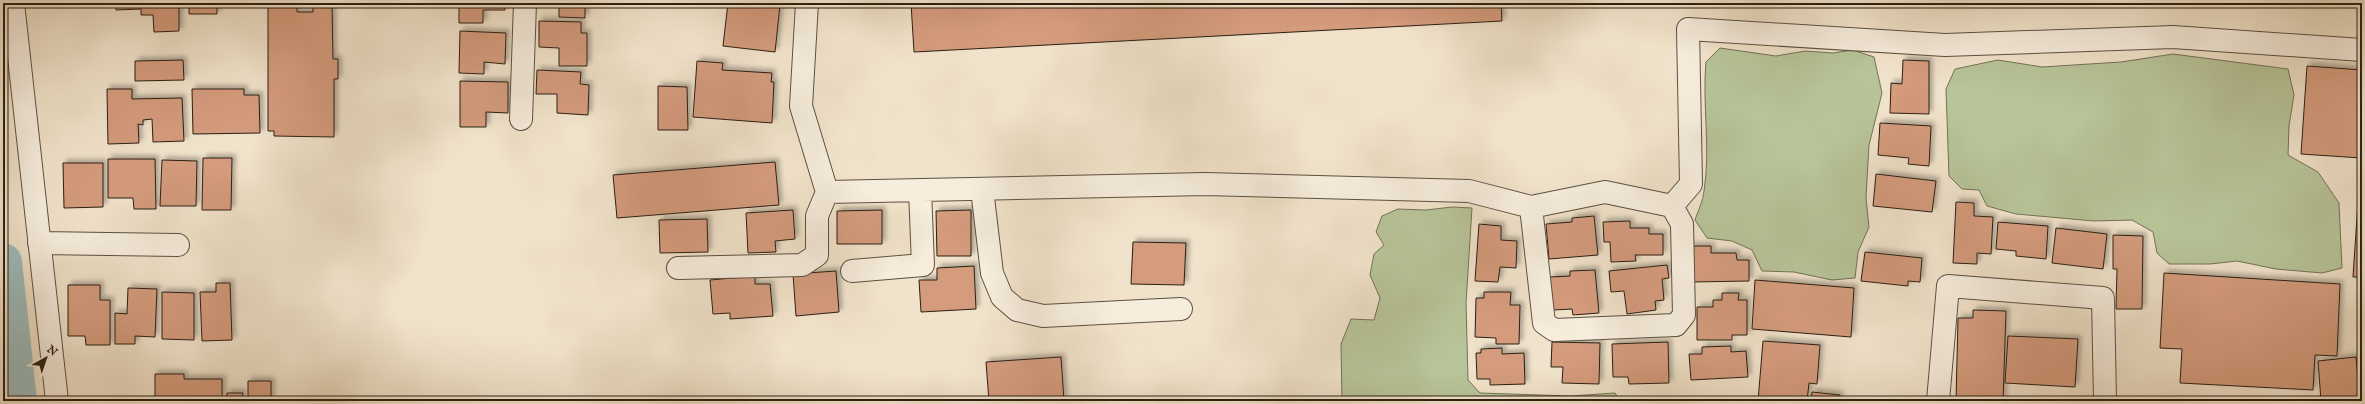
<svg xmlns="http://www.w3.org/2000/svg" width="2365" height="404" font-family="'IM FELL English',serif">
  <defs>
    <filter id="shadow"><feDropShadow dx="3.5" dy="-3.5" stdDeviation="2" flood-color="#0004"/></filter>
  </defs>
  <rect width="100%" height="100%" fill="#f1e3cb"/>
  <filter id="stains"><feTurbulence type="fractalNoise" baseFrequency=".005" numOctaves="4"/><feColorMatrix values="0 0 0 0 .2 0 0 0 0 .09 0 0 0 0 .02 0 0 0 .5 -.17"/></filter>
  <radialGradient id="worn" r=".72"><stop offset=".6" stop-color="#630" stop-opacity="0"/><stop offset="1" stop-color="#630" stop-opacity=".3"/></radialGradient>
  <path fill="#b8c499" stroke="#727256" d="M1720,48L1776,56L1805,51L1833,53L1853,50L1874,57L1882,93L1869,145L1866,198L1869,227L1858,252L1855,278L1832,280L1794,272L1762,271L1752,250L1732,241L1707,238L1695,220C1698,211 1703,201 1704,191C1711,148 1702,105 1706,62Z
    M2173,54L2288,69L2294,95L2289,126L2288,155L2318,172L2339,203L2342,268L2322,273L2276,269L2237,261L2210,264H2169L2157,253L2153,232L2132,220L2094,221L2016,214L1987,206L1979,190L1962,189L1949,176L1946,89L1955,69L1998,60L2042,67L2121,62Z
    M1452,207L1472,208L1466,303L1468,380L1480,393L1571,396L1615,393L1620,401H1342L1341,344L1351,319L1374,320L1380,298L1370,275L1374,254L1384,245L1376,232L1382,216L1398,209L1426,210Z"/>
  <g fill="none" stroke-linecap="round" stroke-linejoin="round">
    <path stroke="#9dbdbe" stroke-width="38" d="M3,262L18,401"/>
  </g>
  <path fill="#d49b7d" stroke="#2b1f13" filter="url(#shadow)" d="M116,3H179V31L154,32L153,15H141V9L116,10Z
    M189,3H265L217,4V14H189Z
    M459,3H505V10H483V23H459Z
    M559,3H585V18L559,17Z
    M728,3L780,5L775,52L723,46Z
    M911,3H1501L1502,21L914,52Z
    M268,4H297V12H313V5H332L333,59H338V79H334V137L274,136V131H268Z
    M539,21L581,22V33H587V66H559V48L539,47Z
    M460,31L506,33L505,64L484,62V74L459,73Z
    M183,60L184,80L135,81V61Z
    M1903,60L1929,61V114L1890,113L1891,83L1902,84Z
    M697,61L723,63L722,70L772,73L771,82H774L772,123L693,117Z
    M2307,66L2362,70V277H2353L2361,158L2301,154Z
    M537,70L581,72L580,84L589,85L588,115L557,113V94H536Z
    M460,81L508,82V113L486,112V127H460Z
    M658,86L687,87L688,130H658Z
    M107,89H132V99L182,98L184,141L153,142L152,119L143,120V125L138,124L139,143L108,144Z
    M192,89H244V95H259L260,133L193,134Z
    M1880,123L1931,126L1929,166L1908,164L1909,158L1878,155Z
    M203,158H232L231,210H202Z
    M108,159H155L156,209H134L133,198H108Z
    M162,160L197,161L196,206H160Z
    M775,162L779,205L617,218L613,175Z
    M63,163H103V207L64,208Z
    M1876,174L1936,181L1932,212L1873,206Z
    M1956,202L1974,203V216L1993,217L1991,254L1977,253V264L1953,263Z
    M793,210L795,239L775,241L776,252L748,253L746,213Z
    M882,210V244H837V211Z
    M971,210V256H937L936,211Z
    M1594,216L1598,255L1549,259L1546,224L1572,222V218Z
    M707,219L708,252L660,253L659,220Z
    M1630,221V228H1649V234H1663V255H1635L1636,261L1611,262L1610,242H1604L1603,222Z
    M1998,222L2048,226L2046,259L2016,256V251L1996,249Z
    M1479,224L1501,226V240L1517,241L1516,268L1500,267L1498,282L1475,281Z
    M2056,228L2107,234L2103,269L2052,263Z
    M2113,235L2143,236L2142,309H2116L2117,269H2113Z
    M1133,242L1186,243L1184,285L1131,284Z
    M1690,246H1711V253H1736L1737,260H1749V281L1691,282Z
    M1865,252L1922,258L1920,282L1908,281V286L1861,281Z
    M1667,265L1669,278L1662,279L1664,300L1655,301L1656,310L1627,314L1624,291L1611,292L1609,271Z
    M974,266L976,309L921,312L919,280H937V268Z
    M1595,270L1599,313L1573,315L1572,309L1553,310L1550,277L1570,276V271Z
    M836,271L839,312L796,316L793,274Z
    M2164,273L2340,284L2337,356L2315,355L2313,390L2180,383L2182,349L2160,348Z
    M755,276V284H770L773,316L730,319V313L713,314L710,280Z
    M1755,280L1854,288L1851,337L1752,329Z
    M216,283H230L232,340L202,341L200,292H216Z
    M68,285H100V300H110V345H86L85,336H68Z
    M128,288L157,289L155,337L135,336V344H115V313L127,314Z
    M162,292L194,293V340L162,339Z
    M1484,292H1511L1510,305H1520L1519,344H1496V338L1475,337L1476,298H1484Z
    M1722,293H1739L1738,300H1747V335H1732V340H1697V307H1713V300H1722Z
    M1973,310L2006,311L2003,401H1956L1958,318H1973Z
    M2008,336L2078,339L2075,387L2005,383Z
    M1763,341L1820,345L1817,384L1809,383L1807,401H1758Z
    M1552,342L1600,343L1599,384L1562,383L1563,367H1551Z
    M1668,342L1669,383L1629,384L1628,377H1613L1612,344Z
    M1731,346V352L1746,351L1748,377L1691,380L1689,354H1702V347Z
    M1502,348V354L1524,353L1525,384L1490,385V379H1477L1476,353H1481V349Z
    M1061,357L1064,401H989L986,362Z
    M2356,357L2360,401H2321L2318,361Z
    M155,374H184V379H222V401H155Z
    M248,381H271V401H248Z
    M1812,392L1840,395L1839,401H1811Z
    M227,393H243L242,401H226Z"/>
  <g fill="none" stroke-linecap="round" stroke-linejoin="round">
    <g stroke="#5c5041" stroke-width="24">
      <path id="minor" d="M13,3L57,401
        M807,3L801,106L827,192L1205,184L1469,191L1531,207L1605,192L1672,206L1691,184L1688,29L1945,45L2173,37L2362,50
        M521,119L525,3
        M982,189L992,273L1002,297L1017,310L1043,316L1181,309
        M1531,207L1544,323L1554,330L1676,325L1684,315L1682,224L1672,206
        M39,243L178,245
        M678,268L802,265L817,255V216L827,192
        M852,271L923,265L920,190
        M1938,401L1948,286L2103,298L2105,401"/>
    </g>
    <use href="#minor" stroke="#f6eddd" stroke-width="22"/>
  </g>
  <rect width="2365" height="404" fill="none" stroke="#f1e3cb" stroke-width="16"/>
  <rect x="4" y="4" width="2357" height="396" fill="none" stroke="#2b1f13" stroke-width="2"/>
  <rect x="8" y="8" width="2349" height="388" fill="none" stroke="#2b1f13"/>
  <g transform="translate(46 358) rotate(40)" stroke="#f6eddd" stroke-width="3" paint-order="stroke">
  <path d="M0-3L7 15L0 10L-7 15Z" fill="#2b1f13"/>
  <text y="-6" font-size="11" font-weight="bold" text-anchor="middle" fill="#2b1f13">N</text>
  </g>
  <rect width="100%" height="100%" filter="url(#stains)"/>
  <rect width="100%" height="100%" fill="url(#worn)"/>
</svg>
